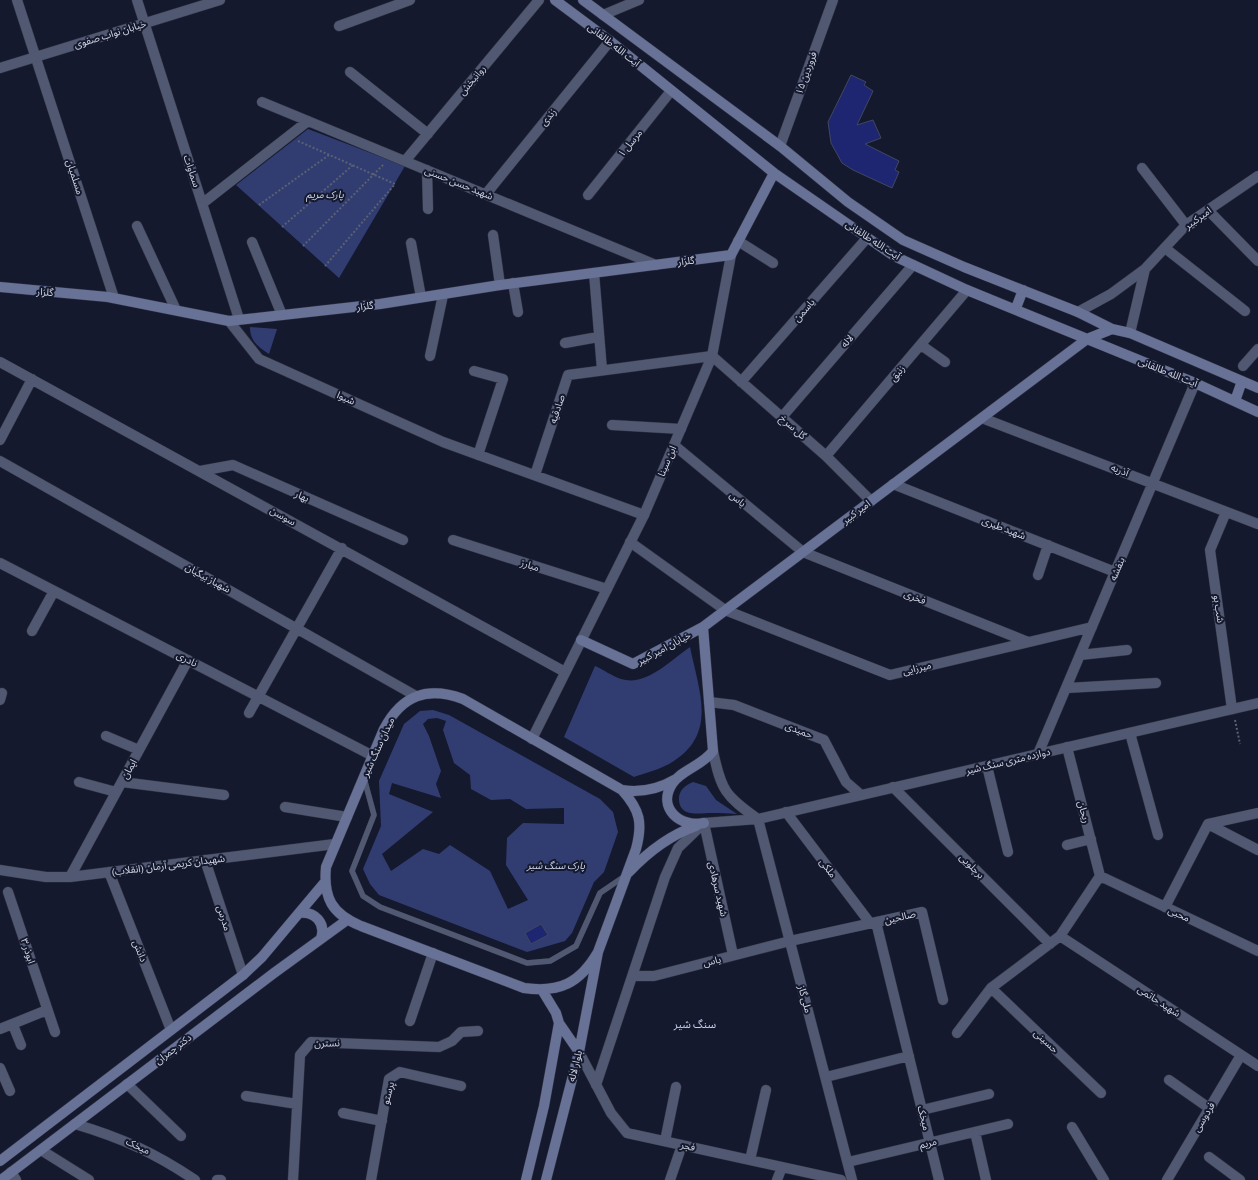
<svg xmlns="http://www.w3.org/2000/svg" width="1258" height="1180" font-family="'Crimson Pro','Noto Sans Arabic',serif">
  <rect width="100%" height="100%" fill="#14192e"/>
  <path fill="#313d71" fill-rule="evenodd" d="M308,129L405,166L339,278L236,185Z
    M250,327L277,329L269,354C258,347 250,341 250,327Z
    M690,647C699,692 719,735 669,764C658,770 645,773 634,777L564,737L595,666C604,670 612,676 621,679C646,687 671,660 690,647Z
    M433,710L449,715L600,799L613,812L618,832L604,872L594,882L572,933L565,941L527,952L379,895L370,884L363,869L381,826L379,781L404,724L420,711ZM437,718L446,721L443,730L454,763L470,775L471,789L491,800L510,799L526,809L564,808V824L523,823L507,838L506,865L528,900L508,909L490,871L450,845L439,854L423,849L391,871L382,854L433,812L389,794L392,783L441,798L436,784L441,771L429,736L423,724L428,719Z
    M693,782L706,786L716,800L737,814C729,813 720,813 712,813C699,813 678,818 679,797C680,789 686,785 693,782Z"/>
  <path fill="#1e2672" stroke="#40475f" d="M851,75L866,82L864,85L873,91L857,125L873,120L881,138L865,144L899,161L895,170L899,172L892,188L853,170L842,163L831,143L828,122Z
    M541,924L548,935L531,944L525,933Z"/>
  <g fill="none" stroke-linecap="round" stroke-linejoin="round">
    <g stroke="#303242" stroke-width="6">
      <path id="service" d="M364,778L374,815L352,871L363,896L380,907L527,963L550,961L576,946L600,893L625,876"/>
    </g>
    <g stroke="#303242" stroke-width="11">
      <path id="minor" d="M17,0L114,298
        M137,0L239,319
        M603,15L639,0
        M339,26L410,0
        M350,72L428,134
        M262,102L656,265
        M405,161L539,0
        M1142,168L1186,225
        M427,170L428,209
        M486,194L610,41
        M588,195L671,91
        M203,203L308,121
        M1208,210L1258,261
        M137,226L176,310
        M493,235L500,285
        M738,241L773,263
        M252,242L282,315
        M411,243L421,297
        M1165,248L1245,311
        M594,273L602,370
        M513,283L518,312
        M229,321L259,359L443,442L644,515
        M565,343L598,337
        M921,345L945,362
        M430,356L443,295
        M0,362L565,672
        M1243,366L1258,349
        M474,371L503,379L478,455
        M741,382L867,238
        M782,417L913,265
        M982,418L1258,524
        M612,425L681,429
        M0,440L32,379
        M674,445L803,552L1028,642
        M826,456L967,290
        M0,461L416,696
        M200,471L233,465L403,540
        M535,475L568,375L712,356L826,456L871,501
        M893,484L1115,572
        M1226,512L1210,550L1232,709
        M453,540L607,589
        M630,542L725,610L890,675L1092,627
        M0,563L373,756
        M1038,575L1048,545
        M32,631L54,591
        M1080,655L1127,650
        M1067,688L1156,683
        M0,700L2,693
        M709,702L734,705L824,740L846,782L861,795
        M249,713L342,548
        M1130,733L1158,835
        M106,736L139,750
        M1067,747L1100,876
        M1038,754L1195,383
        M987,766L1008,852
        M79,782L116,792
        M122,782L224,795
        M893,787L1050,944
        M285,807L347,817
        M786,812L870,923
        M1208,824L1258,850
        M1067,845L1091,839
        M205,860L243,975
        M0,870L46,877H70L335,844
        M109,872L171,1030
        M1100,876L1258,951
        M70,877L188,660
        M8,892L55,1032
        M1165,907L1208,824L1258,813
        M876,922L939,1180
        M1060,936L1258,1066
        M633,976H654L790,941L922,912L943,1000
        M991,988L1101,1093
        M410,1021L433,953
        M13,1025L21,1045
        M0,1029L47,1010
        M957,1033L991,988L1060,936L1100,876
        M579,1052L611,1113L627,1133L841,1180
        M0,1068L10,1091
        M826,1077L909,1056
        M1169,1080L1209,1108
        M127,1084L181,1136
        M596,1085L665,877L678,848L704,823L733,955
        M246,1096L297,1104
        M922,1110L989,1094
        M343,1113L382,1121
        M75,1124C122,1138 155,1153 195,1180
        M1072,1127L1104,1180
        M975,1132L986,1180
        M665,1141L676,1087
        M41,1150L89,1180
        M1209,1157L1240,1180
        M750,1160L766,1090
        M848,1162L1008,1124
        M11,1172L16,1180
        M217,1180H221
        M293,1180L300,1055L311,1042L439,1047L452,1041L461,1032L478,1031
        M371,1180L389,1079L400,1072L461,1086
        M670,1180L682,1145
        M777,1180L782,1167
        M1167,1180L1241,1055"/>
    </g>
    <g stroke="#303242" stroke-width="11">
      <path id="tertiary" d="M0,68L220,0
        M780,146L833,0
        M1078,312L1111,294L1145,269L1186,225L1258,176
        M1130,333L1145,269
        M532,739L644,515L712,356L731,255
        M713,751C721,790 725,796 758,819
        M758,819L852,1180
        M704,823L758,819L1258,703"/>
    </g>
    <g stroke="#303242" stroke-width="11">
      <path id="secondary" d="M555,0L610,41L774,173L894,256L967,290L1195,383L1258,412
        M583,0L780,146L848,202L903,240L964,267L1078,312L1112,329L1130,333L1258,388
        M0,287L108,297L229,321L380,304L500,285L731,255L774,173
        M1016,308L1023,290
        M1235,401L1242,381
        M581,640L633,664L703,627
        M622,790C642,793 659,789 676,779
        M704,823C680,828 657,808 672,784C681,770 702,766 713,751L703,627L1087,339L1112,329
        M629,872C648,852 670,835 696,826
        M299,913C315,911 326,923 321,938
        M559,1023L579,1052
        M0,1161L243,975L262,957L325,882
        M1,1180L274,973L347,920
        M526,1180L544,1106L559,1023L556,1013L542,990
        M546,1180L579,1052L598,952L636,849C643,823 640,810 622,790L463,699C427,686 402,695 384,729L326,867C323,898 332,914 361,926L524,988C560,993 580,983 598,952"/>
    </g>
    <path stroke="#5b6072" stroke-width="2" stroke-dasharray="2 2" stroke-linecap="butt" d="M298,141L395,184L325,266
      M259,205L329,155
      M282,227L353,165
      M303,246L384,164
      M1235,720L1240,744"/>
    <use href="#service" stroke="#515871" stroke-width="5.5"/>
    <use href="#minor" stroke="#515871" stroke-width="10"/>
    <use href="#tertiary" stroke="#515871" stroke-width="10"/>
    <use href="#secondary" stroke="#687297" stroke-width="10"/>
  </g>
  <g text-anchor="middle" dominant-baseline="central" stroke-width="4" stroke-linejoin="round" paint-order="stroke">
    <g font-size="10" fill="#d0d4e3" stroke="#14192e">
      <text transform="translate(110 34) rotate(-17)">خیابان نواب صفوی</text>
      <text transform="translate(614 45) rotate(38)">آیت الله طالقانی</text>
      <text transform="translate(806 73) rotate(-70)">۱۵ فروردین</text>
      <text transform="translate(472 80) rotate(-50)">روانبخش</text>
      <text transform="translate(548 117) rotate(-51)">زندی</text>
      <text transform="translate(630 143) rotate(-51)">مرسل ۱</text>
      <text transform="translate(192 171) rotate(72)">سماوات</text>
      <text transform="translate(75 177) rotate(72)">مسلمیان</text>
      <text transform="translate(459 183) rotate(22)">شهید حسن حسنی</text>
      <text transform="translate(1198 218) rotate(-36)">امیرکبیر</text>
      <text transform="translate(873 240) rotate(33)">آیت الله طالقانی</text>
      <text transform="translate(686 261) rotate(-7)">گلزار</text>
      <text transform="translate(45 292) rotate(5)">گلزار</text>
      <text transform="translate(365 306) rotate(-7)">گلزار</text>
      <text transform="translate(804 310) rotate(-49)">یاسمن</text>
      <text transform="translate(847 341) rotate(-49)">لاله</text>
      <text transform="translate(1168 372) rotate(22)">آیت الله طالقانی</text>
      <text transform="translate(897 373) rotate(-49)">زنبق</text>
      <text transform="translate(346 398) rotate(24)">شیوا</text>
      <text transform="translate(557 409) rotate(-72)">صادقیه</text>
      <text transform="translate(793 427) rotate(41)">گل سرخ</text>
      <text transform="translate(667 461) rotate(-67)">ابن سینا</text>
      <text transform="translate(1120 470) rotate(21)">آذربه</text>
      <text transform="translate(302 496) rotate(24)">بهار</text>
      <text transform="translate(738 499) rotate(40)">یاس</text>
      <text transform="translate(856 512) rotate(-37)">امیر کبیر</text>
      <text transform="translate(283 516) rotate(29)">سوسن</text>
      <text transform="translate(1004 528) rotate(21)">شهید طیری</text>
      <text transform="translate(530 565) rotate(18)">مبارز</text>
      <text transform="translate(1117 569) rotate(-67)">بنفشه</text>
      <text transform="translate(208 578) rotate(29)">شهباز بیگیان</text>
      <text transform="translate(915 597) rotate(22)">فخری</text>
      <text transform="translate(1219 609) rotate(82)">شب بو</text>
      <text transform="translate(664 648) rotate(-28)">خیابان امیر کبیر</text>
      <text transform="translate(187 659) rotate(27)">نادری</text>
      <text transform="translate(917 668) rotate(-13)">میرزایی</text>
      <text transform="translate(799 730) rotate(21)">حمیدی</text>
      <text transform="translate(378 747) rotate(-65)">میدان سنگ شیر</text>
      <text transform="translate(1008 761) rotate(-13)">دوازده متری سنگ شیر</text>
      <text transform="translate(129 769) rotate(-61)">ایمان</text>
      <text transform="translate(1084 812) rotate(75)">ریحان</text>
      <text transform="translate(168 865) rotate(-7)">شهیدان کریمی آرمان (انقلاب)</text>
      <text transform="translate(972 866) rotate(45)">برچلویی</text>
      <text transform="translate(828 868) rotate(53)">ملکی</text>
      <text transform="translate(718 889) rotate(77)">شهید سرهادی</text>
      <text transform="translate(1179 914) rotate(25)">محبی</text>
      <text transform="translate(900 917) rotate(-13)">صالحین</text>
      <text transform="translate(224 918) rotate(72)">مدرس</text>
      <text transform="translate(28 951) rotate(72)">ابوذر ۳</text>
      <text transform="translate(140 951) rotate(68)">دانش</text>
      <text transform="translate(712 961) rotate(-14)">یاس</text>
      <text transform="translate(805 999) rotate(75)">ملی گاز</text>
      <text transform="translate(1159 1001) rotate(33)">شهید حاتمی</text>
      <text transform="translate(1046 1041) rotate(43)">حسینی</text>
      <text transform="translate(327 1043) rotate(-1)">نسترن</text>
      <text transform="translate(173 1049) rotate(-37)">دکتر چمران</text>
      <text transform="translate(575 1066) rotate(-76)">بلوار لاله</text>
      <text transform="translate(388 1093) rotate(-76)">پرستو</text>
      <text transform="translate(1204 1117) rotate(-59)">فردوسی</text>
      <text transform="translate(924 1118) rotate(76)">میخک</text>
      <text transform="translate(928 1143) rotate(-13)">مریم</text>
      <text transform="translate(138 1146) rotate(25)">میخک</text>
      <text transform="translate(688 1146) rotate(13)">فجر</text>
    </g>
    <g font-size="10" font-style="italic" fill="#ced5eb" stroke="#14192e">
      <text x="325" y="194">پارک مریم</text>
      <text x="556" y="865">پارک سنگ شیر</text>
    </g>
    <g font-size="11" fill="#c4cdea" stroke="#14192e">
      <text x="695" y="1024">سنگ شیر</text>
    </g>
  </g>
</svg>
